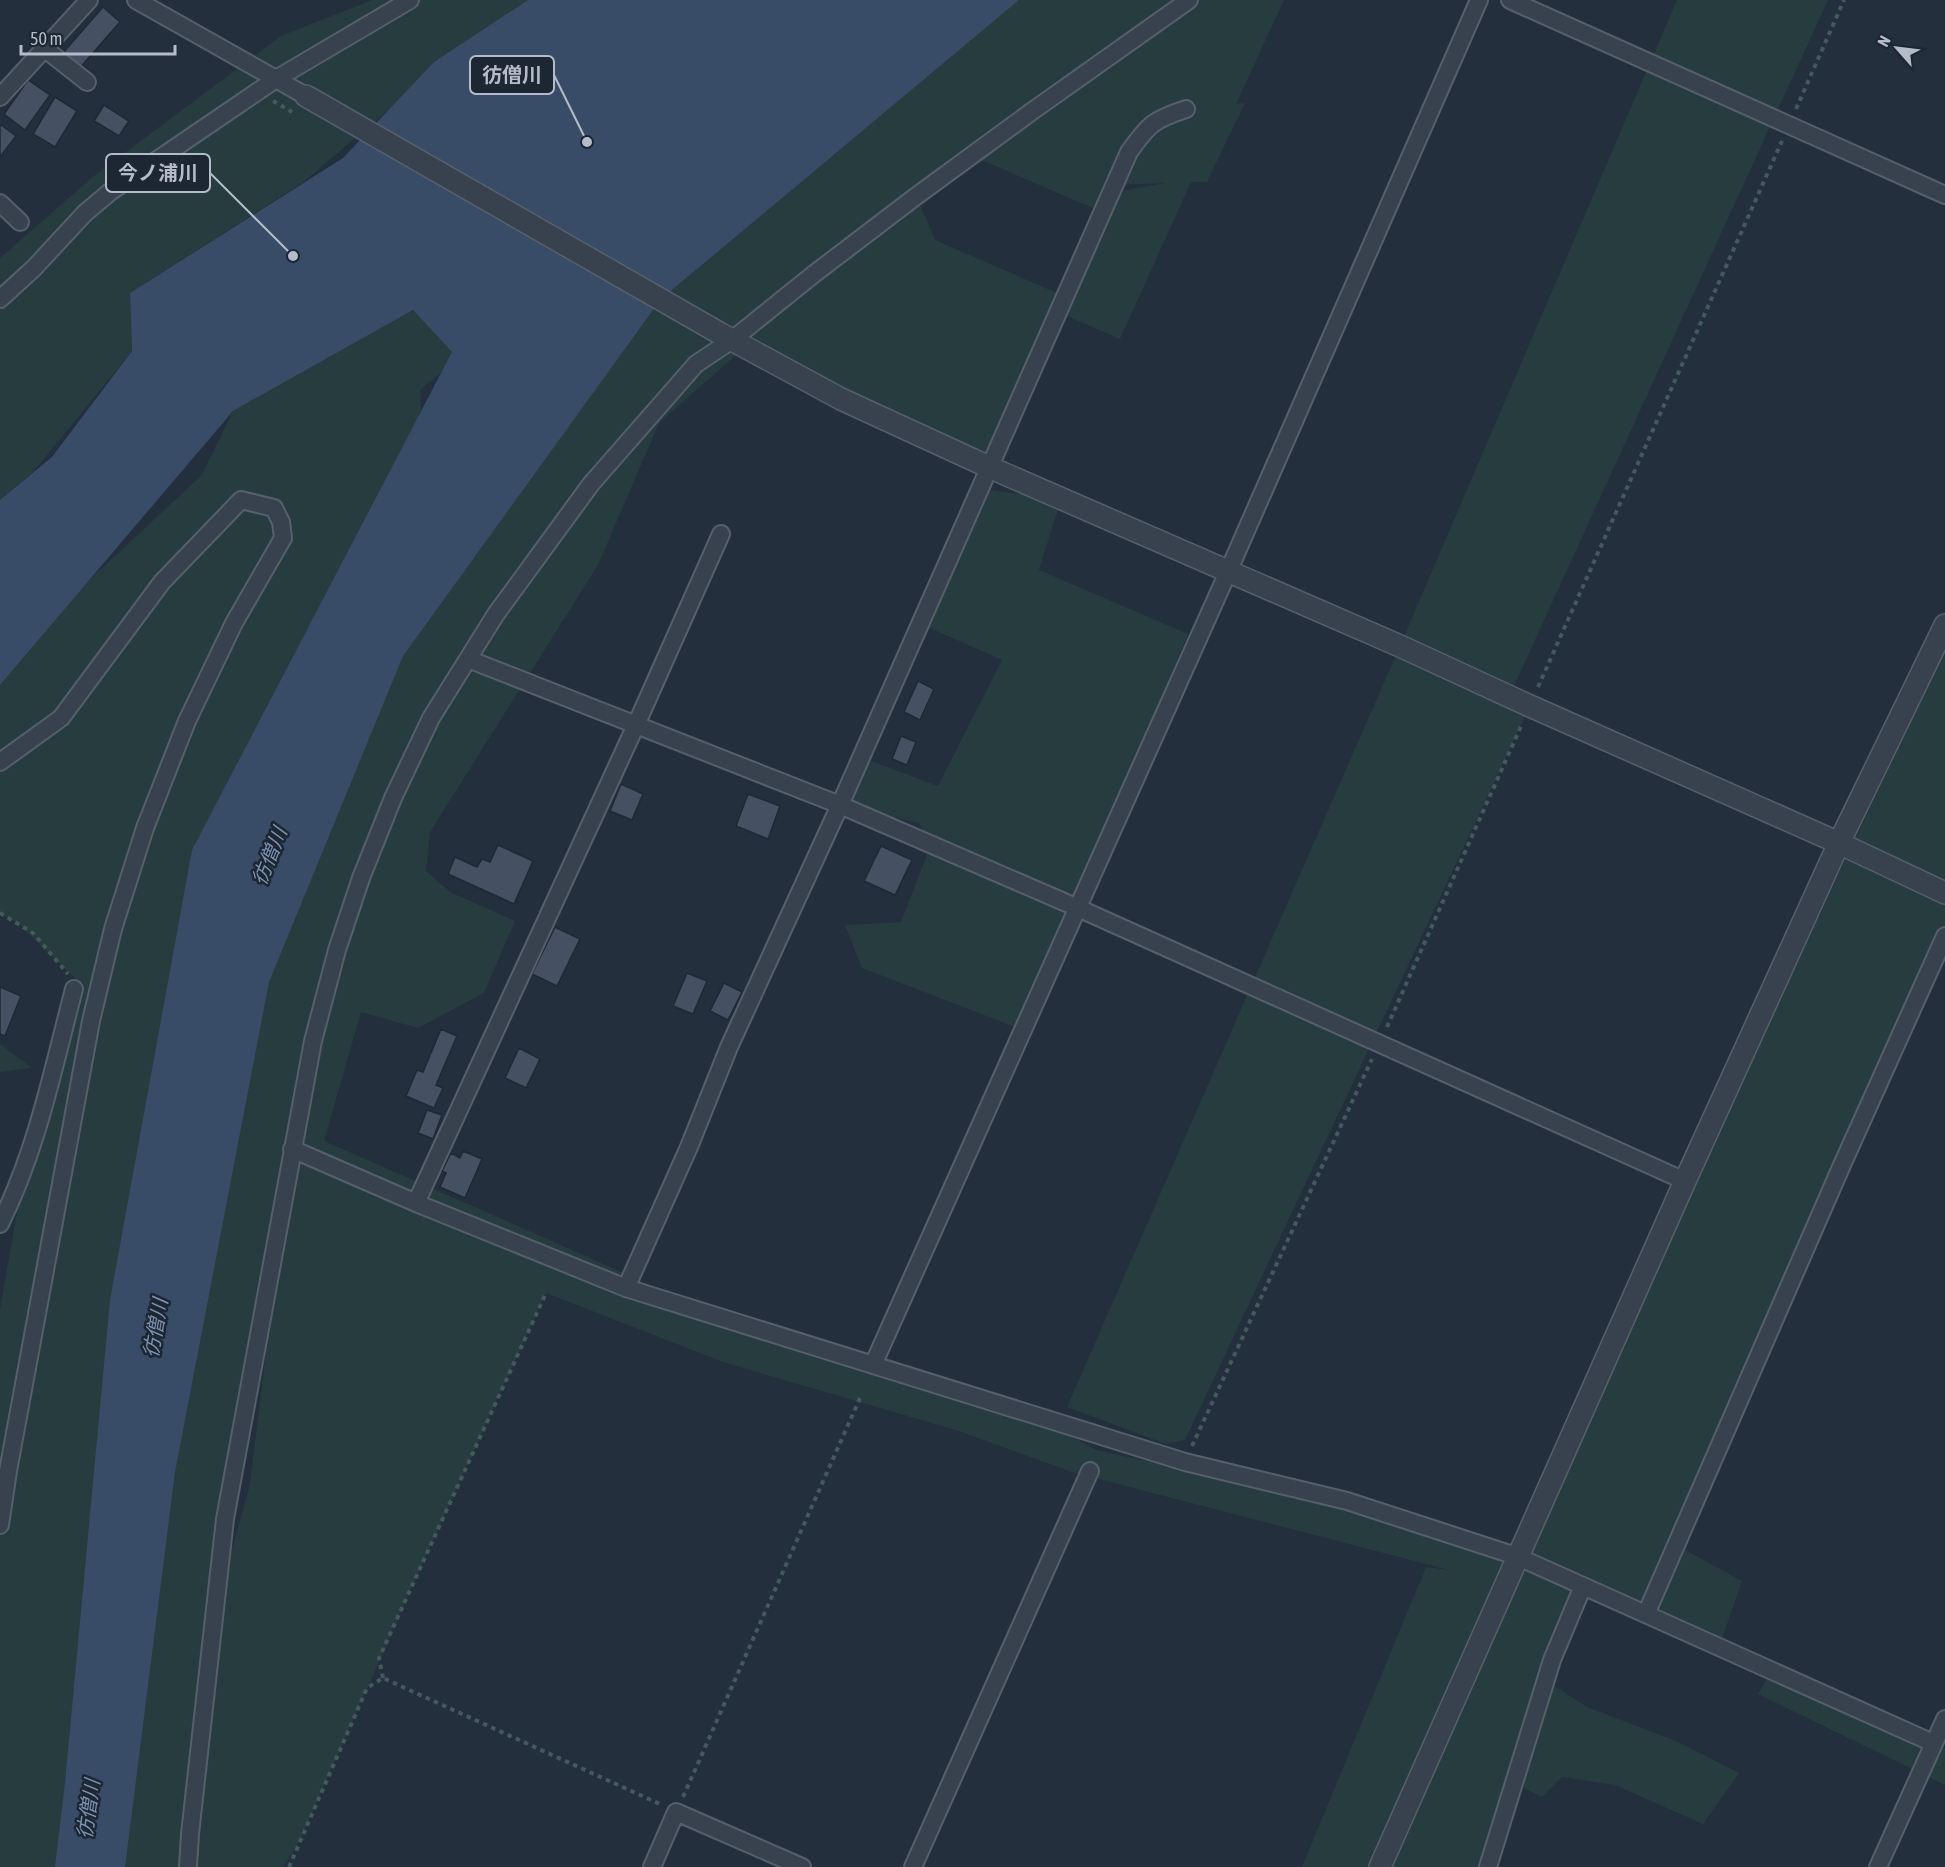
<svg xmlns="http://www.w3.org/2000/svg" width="1945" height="1867" font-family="'Asap Condensed','Noto Sans JP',sans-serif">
  <rect width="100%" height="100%" fill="#242f3e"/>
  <path fill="#263c3f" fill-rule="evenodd" d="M372,0H528L484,29L302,183L130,293L132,351L34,471L0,500V258L94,176L281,36Z
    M993,0H1284L1236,104L1245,103L1207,182H1191L1120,339L1067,316L1121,191L1166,183L1115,185L1102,212L972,156L917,197L935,240L1064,296L991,468L745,347L659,423L598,565L430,832L426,871L450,892L515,921L484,993L418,1028L361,1012L324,1141L561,1245L732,1322L1039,1418L1096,1450L1377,1511L1517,1555L1945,649V925L1676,1545L1742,1581L1719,1647L1583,1586L1550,1683L1587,1707L1676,1741L1739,1773L1703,1824L1615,1785L1562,1777L1542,1797L1515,1784L1486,1867H1302L1426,1567L1449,1570L1072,1472L959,1431L723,1362L546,1293L416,1578L300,1840L283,1867H197L196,1864V1867H0V1309L18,1207L80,983L19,924L0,913V663L201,476L233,411L413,310L452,352L443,371L420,390L421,408L507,511L661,299ZM266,1352L250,1484L226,1571L243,1423Z
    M1677,0H1828L1513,688L1530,706L1185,1440L1166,1444L1067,1407L1400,646Z
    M990,490L1061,499L1039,570L1188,634L1023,1030L862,968L845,925L901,922L931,844L919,823L840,805L871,761L938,786L1002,660L921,624Z
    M0,1044L32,1068L0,1072Z
    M1772,1671L1945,1749V1785L1758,1694Z"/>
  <path fill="#394c67" d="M528,0H1019L661,299L403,656L269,982L175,1472L125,1867H55L65,1783L110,1300L192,850L452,352L413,310L233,411L0,685V500L52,457L132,351L130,293L343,158L434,62Z"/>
  <path fill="#455162" stroke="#1f2835" stroke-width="1.5" d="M103,7L120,22L78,70L61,55Z
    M28,80L50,95L25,130L4,114Z
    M55,97L77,111L55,147L33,134Z
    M104,105L129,121L119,136L94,121Z
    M0,124L16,136L0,157Z
    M918,681L934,689L920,720L904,712Z
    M901,736L916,742L907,765L892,759Z
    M621,784L643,794L632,820L610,811Z
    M748,794L780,806L768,839L736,826Z
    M498,845L533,861L514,904L448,874L455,857L477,867L482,859L490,862Z
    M881,846L912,860L895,895L864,881Z
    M555,927L580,939L557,986L532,974Z
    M687,973L707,981L693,1014L673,1006Z
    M724,983L742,992L728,1020L710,1011Z
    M0,987L21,996L5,1036L0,1034Z
    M441,1029L457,1036L436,1085L443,1088L434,1108L406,1096L417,1070L423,1072Z
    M519,1048L540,1059L526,1088L505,1078Z
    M427,1110L442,1115L433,1139L418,1133Z
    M463,1151L482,1159L465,1198L440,1187L446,1173L442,1171L451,1153L460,1158Z"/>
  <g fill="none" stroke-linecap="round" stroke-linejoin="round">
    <g stroke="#565f6c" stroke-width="20">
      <path id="minor" d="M136,0L306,96
        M1510,0L1945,195
        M45,49L87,82
        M0,97L89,0
        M0,203L20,222
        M0,299L34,268L85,213L110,192L276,79L410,0
        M468,659L840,805L1078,908L1685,1181
        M0,762L61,718L162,582L241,500L274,508L281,522L283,538L234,623L187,721L145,828L113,929L91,1021L8,1471L0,1525
        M292,1149L416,1203L626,1288L1185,1462L1347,1501L1516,1556L1933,1743
        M416,1203L636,725L721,534
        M0,1224C37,1150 53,1069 74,989
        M626,1288L689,1147L729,1047L840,805L1129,152C1149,124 1153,120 1186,109
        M873,1365L1228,572L1479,0
        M1646,1614L1842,1165L1945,936
        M188,1867L190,1834L225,1519L313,1041L337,950L361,878L393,798L431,718L496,614L591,484L696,364L732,340L814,274L915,197L1031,112L1189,0
        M652,1867L676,1812L802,1867
        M913,1867L1090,1471
        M1488,1867L1552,1660L1583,1586
        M1878,1867L1945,1719"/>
    </g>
    <g stroke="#565f6c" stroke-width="24">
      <path id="tertiary" d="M306,96L721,334L841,399L991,468L1400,646L1530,706L1839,843L1945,893
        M1380,1867L1685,1181L1839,843L1945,625"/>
    </g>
    <path stroke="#44595c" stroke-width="4" stroke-dasharray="4.5 4.5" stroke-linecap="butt" d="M273,101L292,112
      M1796,109L1844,0
      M1538,687L1782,141
      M0,913L33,933L68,974
      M1387,1027L1522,724
      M1192,1446L1372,1059
      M383,1678L379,1658L546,1293
      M683,1797L860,1398
      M289,1867L367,1688L383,1678L662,1805"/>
    <use href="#minor" stroke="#38414e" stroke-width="16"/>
    <use href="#tertiary" stroke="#38414e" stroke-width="21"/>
  </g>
  <g text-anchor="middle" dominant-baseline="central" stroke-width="5" stroke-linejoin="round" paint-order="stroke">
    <g font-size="20" font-style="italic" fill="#7c92b1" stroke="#1d2633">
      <text transform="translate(269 856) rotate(-68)">彷僧川</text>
      <text transform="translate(155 1328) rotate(-80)">彷僧川</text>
      <text transform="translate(88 1809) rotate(-82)">彷僧川</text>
    </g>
  </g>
  <path fill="none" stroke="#b4bcc9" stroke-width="2" d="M587 142L554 75M293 256L210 173"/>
  <g fill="#b4bcc9" stroke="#1d2633" stroke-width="2">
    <circle cx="587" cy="142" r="6"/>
    <circle cx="293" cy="256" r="6"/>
  </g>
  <g fill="#1d2633" stroke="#b4bcc9" stroke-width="2">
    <rect x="470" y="56" width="84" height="38" rx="6"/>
    <rect x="106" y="154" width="104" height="38" rx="6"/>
  </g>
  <g font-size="20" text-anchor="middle" font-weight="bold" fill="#b4bcc9">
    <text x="512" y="82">彷僧川</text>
    <text x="158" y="180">今ノ浦川</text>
  </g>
  <g transform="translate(1897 48) rotate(298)" stroke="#1d2633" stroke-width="4.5" paint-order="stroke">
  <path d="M0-4.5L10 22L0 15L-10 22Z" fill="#b4bcc9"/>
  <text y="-9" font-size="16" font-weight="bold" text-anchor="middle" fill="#b4bcc9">N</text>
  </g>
  <path d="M21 45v9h154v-9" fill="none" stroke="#b4bcc9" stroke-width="3"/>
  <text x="30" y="45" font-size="18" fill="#b4bcc9" stroke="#1d2633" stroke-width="4.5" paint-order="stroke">50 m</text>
</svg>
